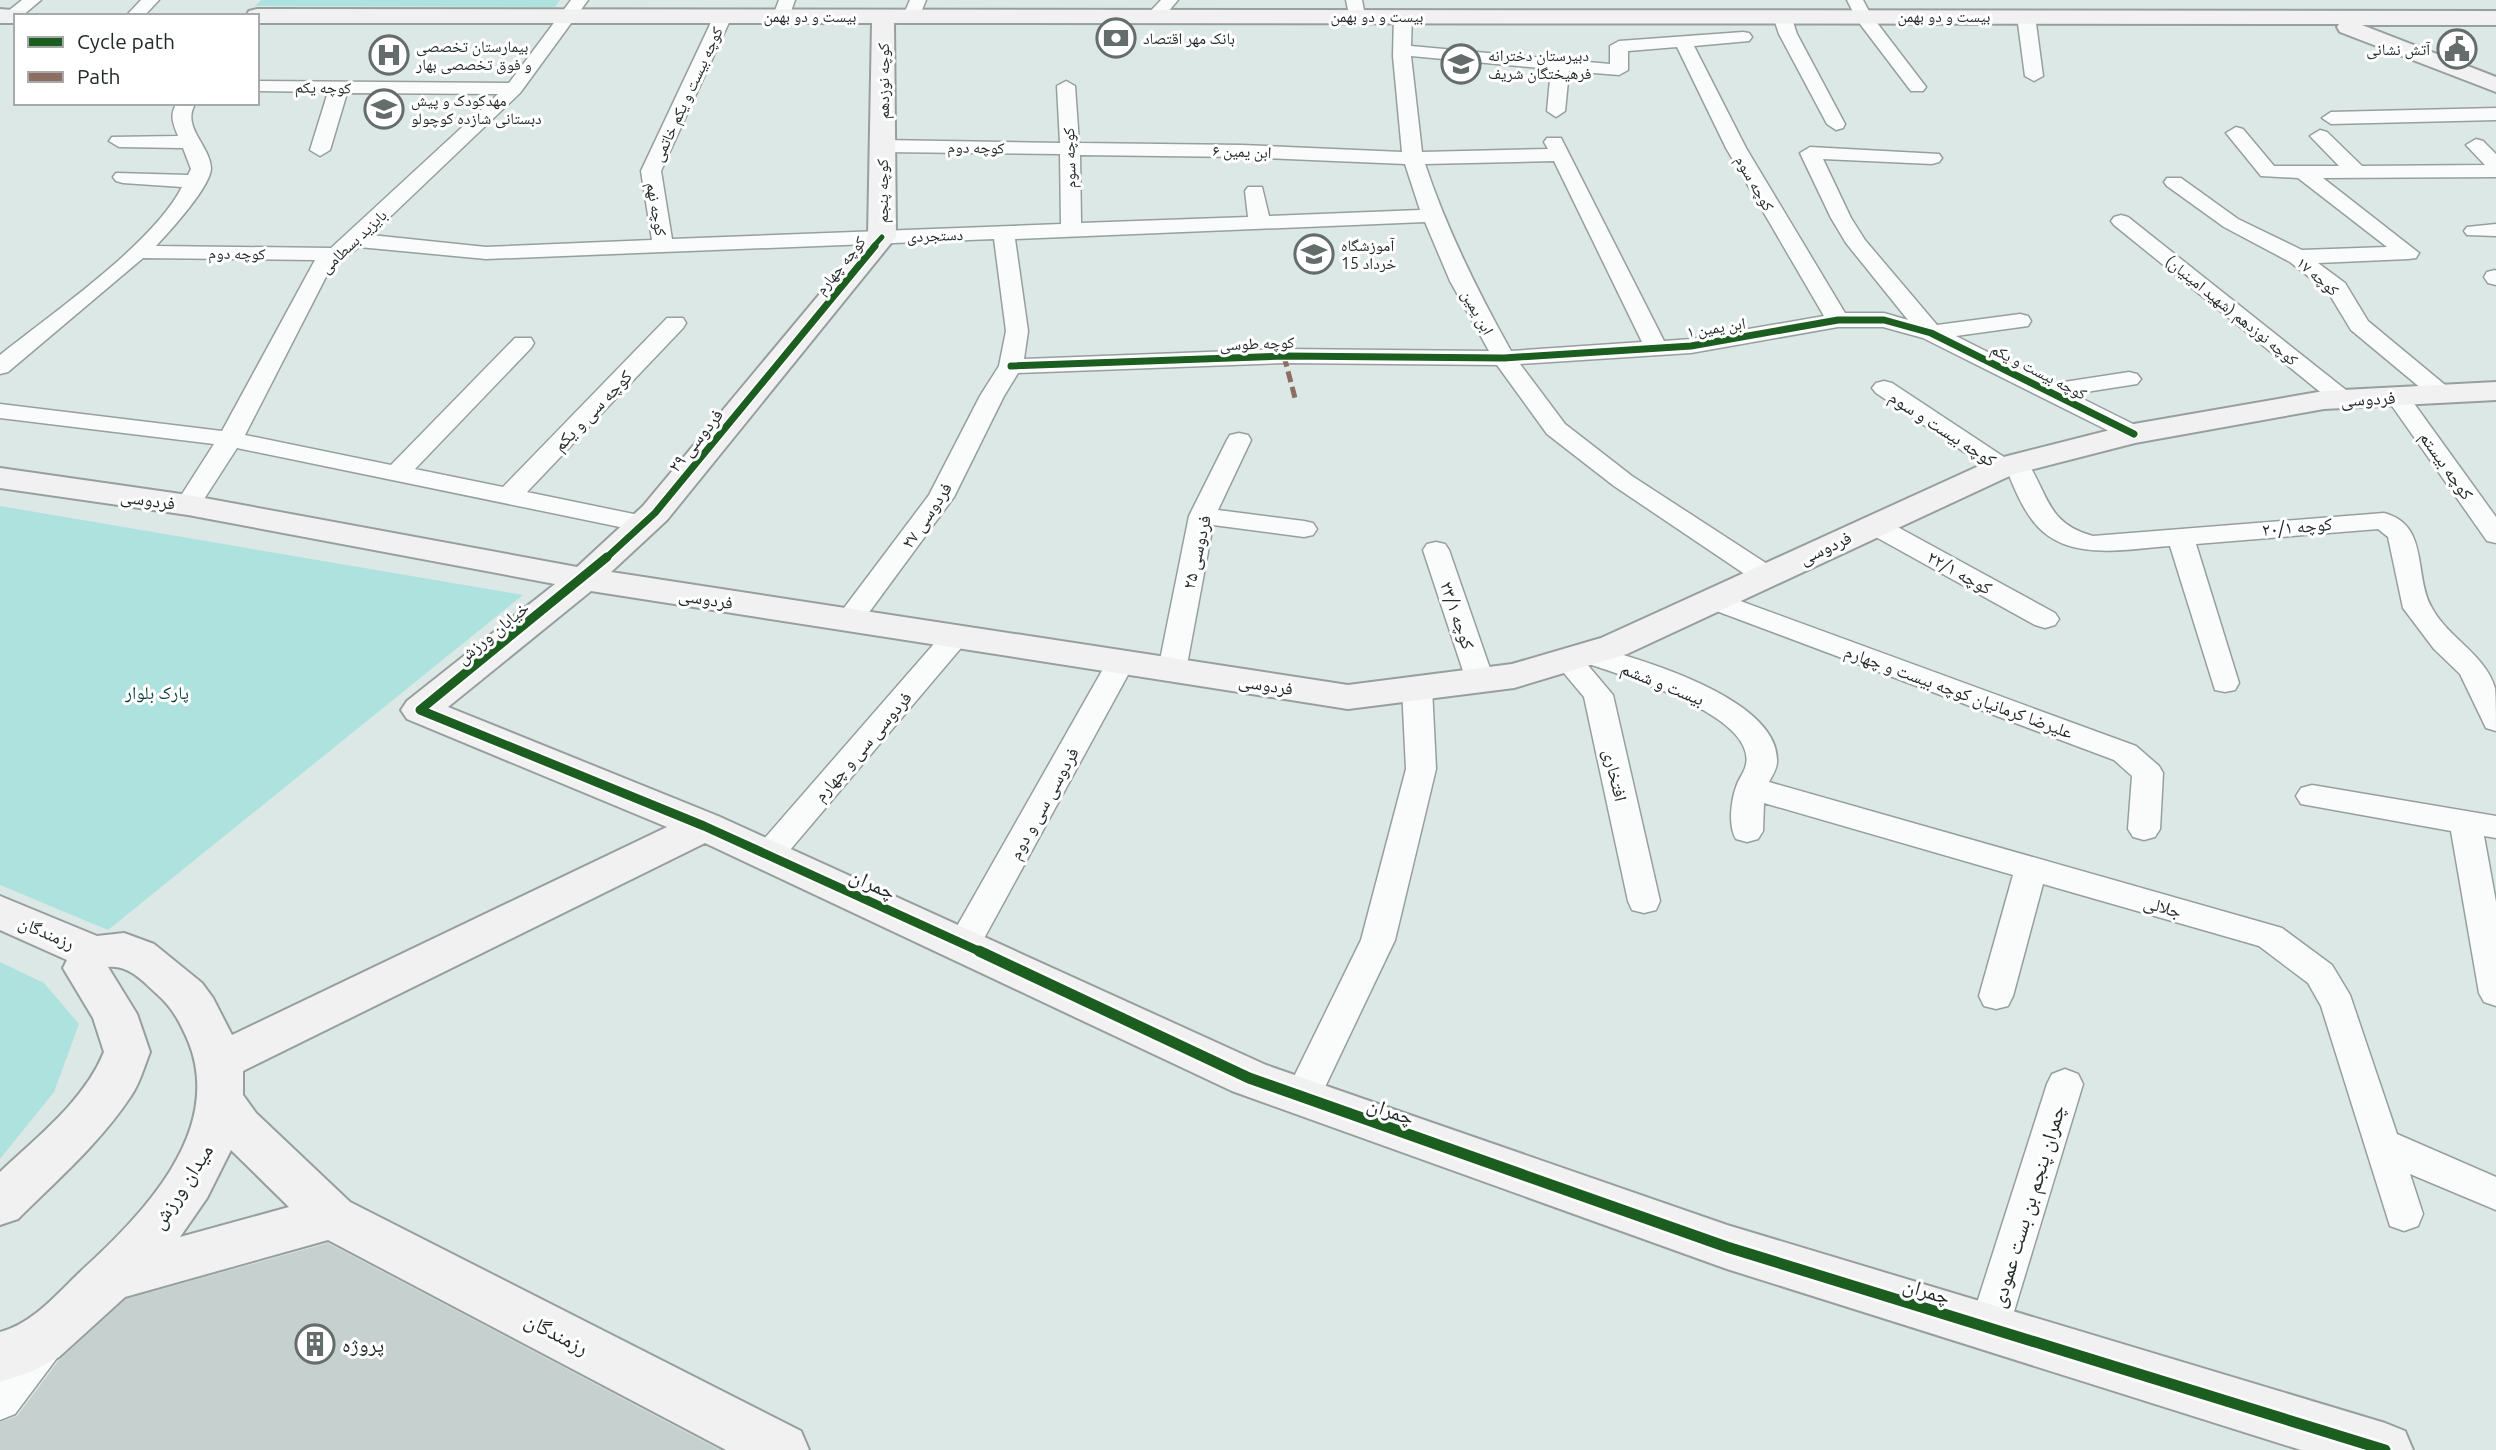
<svg xmlns="http://www.w3.org/2000/svg" width="2496" height="1450" font-family="Ubuntu,'Noto Naskh Arabic',sans-serif">
  <rect width="100%" height="100%" fill="#dce8e6"/>
  <path fill="#ade2df" d="M261,0H560L555,7L255,6Z
    M0,506L523,595L108,930L0,885Z
    M0,962L44,983L79,1024L54,1092L0,1159Z"/>
  <path fill="#c6d0ce" d="M328,1243L720,1450H0V1422L17,1416L59,1360L126,1299Z"/>
  <g fill="none" stroke-linecap="round" stroke-linejoin="round">
    <g stroke="#979f9e" stroke-width="3">
      <path id="street" d="M22,0H41L22,16H16V20H5L2,16Z
        M141,0H159L144,16H126Z
        M571,0H588L520,93L371,235L486,247L652,240L641,171L714,16L723,11L732,16L661,171L672,239L1061,224L1060,154L882,152L872,146L882,140L1060,143L1057,86L1066,81L1075,86L1079,143L1242,145L1402,152L1393,56L1394,15L1403,10L1412,15L1411,46L1610,64V46L1619,41L1743,32L1749,33L1752,37L1749,41L1694,46L1746,148L1845,313H1884L1908,320L1846,243L1831,218L1800,153L1810,147L1939,154L1942,158L1939,162L1932,164L1823,159L1851,218L1865,240L1937,325L2020,314L2028,316L2031,321L2028,326L1956,336L2051,384L2129,372L2137,374L2141,379L2137,384L2073,394L2143,429L2146,434L2143,439L2134,441L2125,439L1923,338L1883,327H1838L1691,353L1520,364L1565,424L1632,476L1775,569L1779,575L1775,581L1765,583L1755,581L1614,486L1547,434L1497,365L1284,363L1018,373L1004,396L954,497L859,626L849,629L839,626L835,620L929,495L980,396L999,366L1006,331L994,239L486,259L359,247L330,269L245,435L391,465L515,338H531L534,343L531,348L415,469L503,487L667,318H683L686,323L683,328L527,492L653,518L657,524L653,530L644,532L237,448L197,510L188,513L179,510L175,505L214,444L0,418V404L222,431L315,260L143,258L8,372L0,374V355C51,314 153,244 182,187L123,183L116,181L113,177L116,173L188,175L191,169L183,148L119,147L109,141L112,137L178,136C173,123 169,115 177,103H196C180,126 210,145 211,168C211,186 170,231 156,246L331,248L498,94L347,93L330,150L320,156L310,150L328,92L257,91V81L509,83ZM1677,47L1726,148L1824,316L1691,339L1664,341L1561,138H1547L1544,142L1548,149L1422,152L1411,56L1551,69L1547,111L1556,117L1565,111L1569,71L1619,75L1628,70V51ZM1080,155L1242,157L1405,164L1420,210L1269,216L1262,187H1248L1245,191L1248,217L1081,223ZM1554,161L1642,342L1511,351C1477,290 1447,230 1425,164ZM1425,222L1450,281L1489,351L1284,349L1024,359L1028,331L1015,239Z
        M779,0H795L788,20H776L773,16Z
        M910,0H926L918,20L912,21L903,16Z
        M1161,0H1178L1161,20H1149L1146,16Z
        M1346,0H1362L1365,16L1362,20H1350Z
        M1847,0H1863L1871,15L1926,87L1923,91H1911L1857,20Z
        M1782,11L1791,16L1797,34L1845,124L1843,128L1836,130L1827,124L1779,34L1773,16Z
        M2026,11L2035,16L2043,76L2034,81L2025,76L2017,16Z
        M2496,108V120L2331,124L2322,118L2331,112Z
        M2236,127L2243,129L2274,166H2339L2310,136L2320,130L2327,132L2362,166L2485,165L2466,145L2476,139L2483,141L2496,154V177L2323,178L2419,253L2416,258L2408,259L2318,263L2345,283L2368,321L2450,389L2454,394L2450,399H2434L2351,330L2328,292L2290,262L2224,227L2167,186L2164,182L2167,178H2181L2238,219L2302,250L2387,247L2298,178L2261,176L2226,133Z
        M2121,215L2128,217L2351,394L2355,399L2351,404L2343,406L2335,404L2114,225L2111,221L2114,217Z
        M2496,224V236L2467,235L2464,231L2467,227Z
        M2495,270L2496,271V285L2488,283L2484,277L2487,272Z
        M1884,381L1892,383L2007,459L2016,456L2025,459C2049,493 2045,523 2093,536L2384,513C2430,525 2413,575 2432,608C2448,638 2485,654 2495,688C2496,700 2496,718 2496,731L2486,728L2460,674L2434,649L2403,608L2388,537L2378,529L2196,544L2239,683L2235,690L2225,692L2215,690L2170,546C2124,549 2065,563 2033,521C2022,507 2015,490 2008,473L1994,472L1876,393L1872,388L1876,383Z
        M2397,389L2405,391L2496,517V543L2487,541L2385,396L2389,391Z
        M1239,433L1248,435L1251,440L1218,510L1304,521L1313,523L1317,529L1313,535L1304,537L1213,525L1186,670L1182,677L1172,679L1162,677L1158,670L1189,516L1227,440L1230,435Z
        M1874,517L1883,519L2055,613L2059,619L2055,625L2045,628L2035,625L1865,531L1861,525L1865,519Z
        M1436,542L1445,544L1449,550L1494,680L1490,687L1480,689L1470,687L1466,680L1423,550L1427,544Z
        M1713,591L2136,746L2159,766L2163,773L2160,829L2155,837L2144,840L2133,837L2128,829L2132,776L2114,760L1703,606L1699,600L1703,594Z
        M956,627L966,630L970,636L966,642L779,863L768,867L757,863L752,855L757,847L946,630Z
        M1588,645C1637,658 1780,698 1777,762C1777,769 1772,776 1769,782L2282,928L2332,965L2350,995L2397,1134L2496,1177V1210L2410,1174L2423,1214L2418,1226L2404,1231L2390,1226L2321,1006L2308,983L2259,946L2043,884L2013,996L2008,1006L1996,1009L1984,1006L1979,996L2013,875L1764,803L1763,831L1758,839L1747,842L1736,839C1728,826 1731,801 1736,787C1738,780 1743,774 1745,768C1763,716 1620,675 1586,663L1613,695L1660,901L1656,910L1644,913L1632,910L1628,901L1584,697L1553,660L1557,654L1567,651L1575,653L1578,648Z
        M1121,653L1131,655L1135,662L976,953L964,957L952,953L947,944L952,935L1107,662L1111,655Z
        M1417,678L1427,681L1432,688L1436,769L1395,940L1315,1108L1302,1112L1289,1108L1284,1097L1361,940L1406,769L1402,688L1407,681Z
        M2312,785L2496,816V838L2484,836L2496,902V1006L2484,1002L2479,993L2451,831L2301,804L2296,796L2301,788Z
        M2065,1069L2078,1074L2083,1084L2009,1328L2003,1341L1989,1347L1975,1341L1969,1328L2047,1084L2052,1074Z
        M43,1326L57,1332L63,1345L57,1358L15,1414L0,1420V1368L29,1332Z"/>
    </g>
    <g stroke="#979f9e" stroke-width="4">
      <path id="secondary" d="M0,9L24,11L27,16H16V23H0Z
        M257,9L2496,11V25H2362L2496,77V92L2340,32L2337,27L2339,24L894,23L896,237L667,520L611,572L1348,685L1512,664L1601,638L1992,460L2134,424L2324,391L2496,382V400L2324,409L2135,443L2014,474L1627,654L1514,688L1348,709L591,591L448,707L718,816L1266,1065L1727,1225L2385,1423L2405,1431L2413,1450H2301L1727,1269L1232,1091L705,843L243,1071V1095L256,1113L350,1202L801,1431L809,1450H726L328,1240L125,1297L59,1357L33,1371L0,1382V1332C32,1324 57,1294 80,1272C141,1216 224,1133 189,1043C181,1024 173,1008 157,994C144,982 128,964 108,967L137,1014L150,1052C144,1067 140,1083 131,1096C100,1143 57,1180 18,1219L0,1225V1172C38,1136 84,1101 104,1052L93,1018L63,968L67,960L0,930V896L97,936L124,933L154,944L202,983L213,998L232,1035L667,827L407,719L401,710L407,701L555,584L188,515L0,488V468L188,495L577,567L643,506L868,236L872,23H257V16H246L249,11ZM231,1150L289,1207L180,1237L207,1198Z"/>
    </g>
    <use href="#street" fill="#fafcfb" fill-rule="evenodd"/>
    <use href="#secondary" fill="#f2f1f2" fill-rule="evenodd"/>
    <path stroke="#8d6e63" stroke-width="5" stroke-dasharray="11 5" stroke-linecap="butt" d="M1284,356L1295,398"/>
    <g stroke="#fff" stroke-width="8">
      <path id="cycleway-far3" d="M873,247L882,237"/>
    </g>
    <g stroke="#fff" stroke-width="10">
      <path id="cycleway-far2" d="M1011,366L1284,356L1504,358L1691,346L1838,320H1884L1931,333L2134,434
        M605,559L655,513L875,246"/>
    </g>
    <g stroke="#fff" stroke-width="13">
      <path id="cycleway-far1" d="M607,557L420,710L704,826L983,953"/>
    </g>
    <g stroke="#fff" stroke-width="16">
      <path id="cycleway" d="M979,951L1249,1078L1727,1247L2385,1450"/>
    </g>
    <use href="#cycleway-far3" stroke="#1b5e20" stroke-width="5"/>
    <use href="#cycleway-far2" stroke="#1b5e20" stroke-width="7"/>
    <use href="#cycleway-far1" stroke="#1b5e20" stroke-width="9"/>
    <use href="#cycleway" stroke="#1b5e20" stroke-width="11"/>
  </g>
  <defs>
    <g id="bank-ring" transform="scale(2.0125)"><circle r="9.5" fill="#fff" stroke="#646d6c" stroke-width="1.5"/><path d="M-6-4H6V4H-6ZM0-2.3a2.3 2.3 0 1 0 0 4.6a2.3 2.3 0 1 0 0-4.6Z" fill="#646d6c"/></g>
    <g id="civic-ring" transform="scale(2.0125)"><circle r="9.5" fill="#fff" stroke="#646d6c" stroke-width="1.5"/><path d="M-.6-6.5H3V-4.5H.6V-3L4-1V1h2V6H-6V1h2V-1L-.6-3ZM-1.2 2.5V6h2.4V2.5Z" fill="#646d6c"/></g>
    <g id="hospital-ring" transform="scale(2.0125)"><circle r="9.5" fill="#fff" stroke="#646d6c" stroke-width="1.5"/><path d="M-5-5h3v3.5h4V-5h3V5h-3V1.5h-4V5h-3Z" fill="#646d6c"/></g>
    <g id="school-ring" transform="scale(2.0125)"><circle r="9.5" fill="#fff" stroke="#646d6c" stroke-width="1.5"/><path d="M0-5L7-2L0 1L-7-2ZM-4 1L0 2.5L4 1V4Q0 6-4 4Z" fill="#646d6c"/></g>
    <g id="building-ring" transform="scale(2.0125)"><circle r="9.5" fill="#fff" stroke="#646d6c" stroke-width="1.5"/><path d="M-4-6H4V6H1V3H-1V6H-4ZM-2.5-4.3h1.7v1.8h-1.7ZM.8-4.3h1.7v1.8H.8ZM-2.5-1h1.7V.8h-1.7ZM.8-1h1.7V.8H.8Z" fill="#646d6c"/></g>
  </defs>
  <g fill-rule="evenodd">
    <use href="#bank-ring" x="1116" y="38"/>
    <use href="#civic-ring" x="2457" y="49"/>
    <use href="#hospital-ring" x="389" y="55"/>
    <use href="#school-ring" x="1461" y="64"/>
    <use href="#school-ring" x="384" y="109"/>
    <use href="#school-ring" x="1314" y="254"/>
    <use href="#building-ring" x="315" y="1344"/>
  </g>
  <g text-anchor="middle" dominant-baseline="central" stroke-width="6" stroke-linejoin="round" paint-order="stroke">
    <g font-size="16" fill="#232b2a" stroke="#fff">
      <text x="810" y="16">بیست و دو بهمن</text>
      <text x="1377" y="16">بیست و دو بهمن</text>
      <text x="1944" y="16">بیست و دو بهمن</text>
      <text transform="translate(883 81) rotate(-90)">کوچه نوزدهم</text>
      <text transform="translate(323 87) rotate(1)">کوچه یکم</text>
      <text transform="translate(687 94) rotate(-65)">کوچه بیست و یکم خاتمی</text>
      <text transform="translate(976 147) rotate(1)">کوچه دوم</text>
      <text transform="translate(1242 151) rotate(2)">ابن یمین ۶</text>
      <text transform="translate(1069 158) rotate(-92)">کوچه سوم</text>
      <text transform="translate(1755 183) rotate(60)">کوچه سوم</text>
      <text transform="translate(882 191) rotate(-90)">کوچه پنجم</text>
      <text transform="translate(657 209) rotate(80)">کوچه نهم</text>
      <text transform="translate(935 235) rotate(-2)">دستجردی</text>
      <text transform="translate(353 241) rotate(-43)">بایزید بسطامی</text>
      <text transform="translate(237 253) rotate(1)">کوچه دوم</text>
      <text transform="translate(840 265) rotate(-51)">کوچه چهارم</text>
      <text transform="translate(2318 276) rotate(41)">۱۷ کوچه</text>
      <text transform="translate(2232 310) rotate(39)">کوچه نوزدهم (شهید امینیان)</text>
      <text transform="translate(1478 312) rotate(61)">ابن یمین</text>
      <text transform="translate(1716 327) rotate(-9)">ابن یمین ۱</text>
      <text transform="translate(1257 343) rotate(-2)">کوچه طوسی</text>
      <text transform="translate(2039 371) rotate(27)">کوچه بیست و یکم</text>
    </g>
    <g font-size="16" fill="#232b2a" stroke="#fff" text-anchor="start">
      <text x="1143" y="38">بانک مهر اقتصاد</text>
      <text x="416" y="46">بیمارستان تخصصی<tspan x="416" dy="18">و فوق تخصصی بهار</tspan></text>
      <text x="2430" y="49" text-anchor="end">آتش نشانی</text>
      <text x="1488" y="55">دبیرستان دخترانه<tspan x="1488" dy="18">فرهیختگان شریف</tspan></text>
      <text x="411" y="100">مهدکودک و پیش<tspan x="411" dy="18">دبستانی شازده کوچولو</tspan></text>
      <text x="1341" y="245">آموزشگاه<tspan x="1341" dy="18">15 خرداد</tspan></text>
    </g>
    <g font-size="18" fill="#232b2a" stroke="#fff">
      <text transform="translate(2368 398) rotate(-3)">فردوسی</text>
      <text transform="translate(592 410) rotate(-46)">کوچه سی و یکم</text>
      <text transform="translate(1943 428) rotate(33)">کوچه بیست و سوم</text>
      <text transform="translate(695 440) rotate(-51)">فردوسی ۲۹</text>
      <text transform="translate(2447 465) rotate(55)">کوچه بیستم</text>
      <text transform="translate(148 499) rotate(8)">فردوسی</text>
      <text transform="translate(926 515) rotate(-56)">فردوسی ۲۷</text>
      <text transform="translate(2297 526) rotate(-5)">کوچه ۲۰/۱</text>
      <text transform="translate(1825 547) rotate(-25)">فردوسی</text>
      <text transform="translate(1196 552) rotate(-77)">فردوسی ۲۵</text>
      <text transform="translate(1960 572) rotate(29)">کوچه ۲۲/۱</text>
      <text transform="translate(706 598) rotate(9)">فردوسی</text>
      <text transform="translate(1458 615) rotate(71)">کوچه ۲۳/۱</text>
      <text transform="translate(492 632) rotate(-39)">خیابان ورزش</text>
      <text transform="translate(1663 683) rotate(22)">بیست و ششم</text>
      <text transform="translate(1266 684) rotate(9)">فردوسی</text>
      <text transform="translate(1959 691) rotate(20)">علیرضا کرمانیان کوچه بیست و چهارم</text>
      <text transform="translate(862 746) rotate(-49)">فردوسی سی و چهارم</text>
      <text transform="translate(1616 775) rotate(77)">افتخاری</text>
      <text transform="translate(1043 803) rotate(-61)">فردوسی سی و دوم</text>
      <text transform="translate(2163 906) rotate(16)">جلالی</text>
      <text transform="translate(47 932) rotate(23)">رزمندگان</text>
    </g>
    <g font-size="18" fill="#093e3b" stroke="#fff">
      <text x="157" y="692">پارک بلوار</text>
    </g>
    <g font-size="21" fill="#232b2a" stroke="#fff">
      <text transform="translate(873 883) rotate(24)">چمران</text>
      <text transform="translate(1391 1110) rotate(19)">چمران</text>
      <text transform="translate(181 1186) rotate(-57)">میدان ورزش</text>
      <text transform="translate(2027 1206) rotate(-73)">چمران پنجم بن بست عمودی</text>
      <text transform="translate(1927 1290) rotate(17)">چمران</text>
      <text transform="translate(557 1333) rotate(27)">رزمندگان</text>
    </g>
    <g font-size="21" fill="#232b2a" stroke="#fff" text-anchor="start">
      <text x="342" y="1344">پروژه</text>
    </g>
  </g>
  <rect x="14" y="14" width="245" height="91" fill="#ffffff" stroke="#a7aaaa" stroke-width="2"/>
  <rect x="28" y="37" width="35" height="10" fill="#1b5e20" stroke="#a7aaaa" stroke-width="2"/>
  <text x="77" y="49" font-size="21" fill="#232b2a">Cycle path</text>
  <rect x="28" y="72" width="35" height="10" fill="#8d6e63" stroke="#a7aaaa" stroke-width="2"/>
  <text x="77" y="84" font-size="21" fill="#232b2a">Path</text>
</svg>
